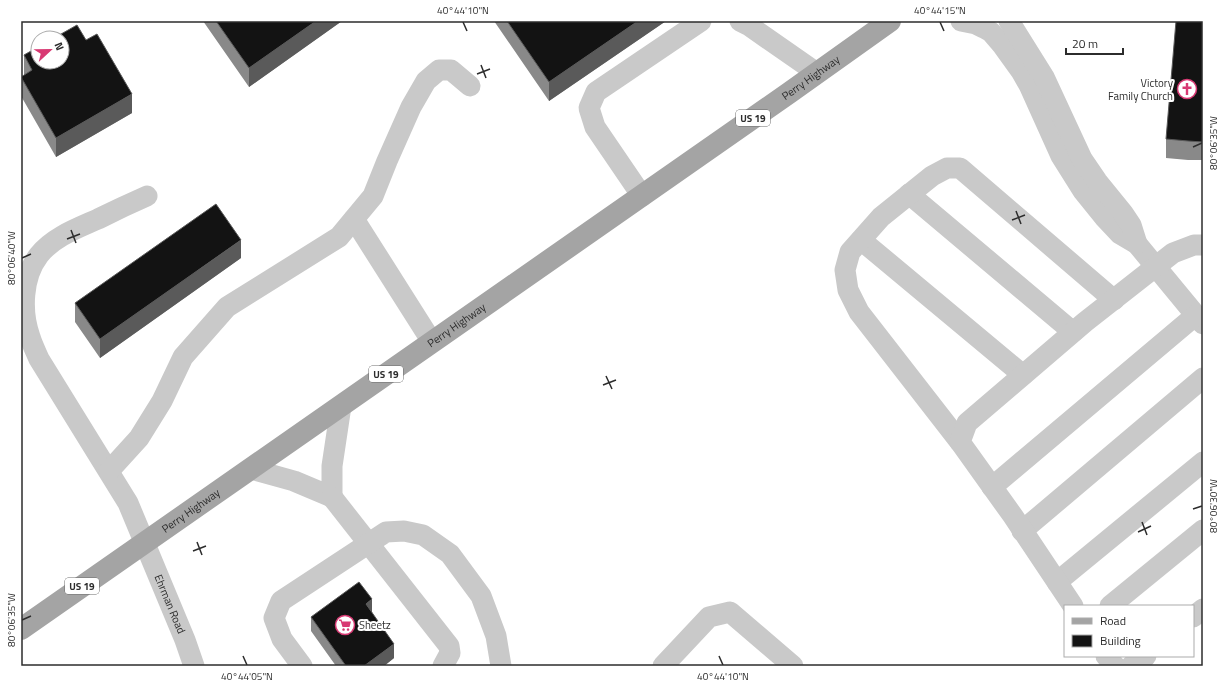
<svg xmlns="http://www.w3.org/2000/svg" width="1224" height="687" font-family="'Titillium Web',sans-serif">
  <rect width="100%" height="100%" fill="#fff"/>
  <g fill="none" stroke-linecap="round" stroke-linejoin="round">
    <g stroke="#c9c9c9" stroke-width="21">
      <path d="M740,21L748,25L817,73"/>
      <path d="M961,21L976,24L984,28L991,32L1003,46L1021,71L1029,85L1061,156L1083,191L1104,217L1120,234L1137,244L1203,324"/>
      <path d="M1009,21L1044,77L1082,159L1097,181L1123,213L1131,225L1137,244"/>
      <path d="M909,194L1073,332"/>
      <path id="s1" d="M147,196C131,203 114,211 98,219C78,228 53,237 39,255C22,277 21,312 30,337C32,344 36,352 39,359L128,503L185,640L194,666"/>
      <path d="M642,196L595,127L589,108L596,92L701,21"/>
      <path d="M354,219L432,342"/>
      <path d="M861,240L1023,375"/>
      <path d="M960,442L859,312L848,290L845,270L850,252L881,217L932,176L947,168H960L1114,300"/>
      <path d="M251,469L294,481L332,497V466L341,406"/>
      <path d="M109,471L139,438L162,401L183,357L227,307L339,237L373,196L387,161L411,107L426,81L439,70H451L470,86"/>
      <path d="M992,487L1196,315"/>
      <path d="M332,497L449,646L450,653L443,666"/>
      <path d="M1022,531L1203,378"/>
      <path d="M1057,582L1203,462"/>
      <path d="M1073,606L1013,516L960,442L967,423L1085,322L1173,253L1194,245H1203"/>
      <path d="M1110,606L1203,530"/>
      <path d="M1193,617L1203,609"/>
      <path d="M1106,656L1115,666"/>
      <path d="M302,666L282,639L274,618L281,601L386,532L404,531L423,535L450,554L481,596L496,636L501,666"/>
      <path d="M663,666L709,617L730,612L793,666"/>
      <path d="M1131,666L1136,665L1146,656"/>
    </g>
    <path stroke="#a4a4a4" stroke-width="22" id="s2" d="M21,629L789,93L890,21"/>
  </g>
  <path fill="#898989" d="M203,21H342L249,87Z
    M494,21H666L549,101Z
    M1203,21V160H1188L1166,158V139Z
    M86,40L132,113L56,157L21,96V77L24,75V55Z
    M241,258L100,358L75,322V303Z
    M372,612L394,658L384,666H336L311,631V617Z"/>
  <path fill="#5a5a5a" d="M316,21H342L249,87V68Z
    M638,21H666L549,101V82Z
    M132,94V113L56,157V138Z
    M241,240V258L100,358V339Z
    M372,599V614L366,604Z
    M394,644V658L384,666H364Z"/>
  <path fill="#131313" stroke="#5a5a5a" d="M216,21H316L249,68Z
    M507,21H638L549,82Z
    M1176,21H1203V142L1188,141L1166,139Z
    M77,25L86,40L97,34L132,94L56,138L21,77L32,70L24,55L38,47V62H62V38H54Z
    M216,204L241,240L100,339L75,303Z
    M359,582L372,599L366,604L394,644L364,666H346L311,617Z"/>
  <path fill="none" stroke="#2c2c2c" stroke-width="1.5" d="M463,22L467,31M940,22L944,31M481,65L486,78M477,74L490,69M1193,147L1202,143M1016,211L1021,224M1012,220L1025,215M71,230L76,243M67,239L80,234M22,258L31,254M606,376L612,389M603,385L616,380M1193,509L1202,506M1142,522L1147,535M1138,532L1151,526M197,542L202,555M193,551L206,546M22,620L31,616M243,656L247,665M719,656L723,665"/>
  <defs>
    <g id="church-ring" transform="scale(1)"><circle r="9.5" fill="#fff" stroke="#d83973" stroke-width="1.5"/><path d="M-1.2-6h2.4v3.5h3.3v2.4h-3.3V6h-2.4V-.1h-3.3v-2.4h3.3Z" fill="#d83973"/></g>
    <g id="supermarket-ring" transform="scale(1)"><circle r="9.5" fill="#fff" stroke="#d83973" stroke-width="1.5"/><path d="M-6-5.5h2.5l.6 2H6L4.5 2H-2.5L-4.4-4H-6ZM-1.5 3.2a1.3 1.3 0 1 0 .1 0ZM3 3.2a1.3 1.3 0 1 0 .1 0Z" fill="#d83973"/></g>
  </defs>
  <g fill-rule="evenodd">
    <use href="#church-ring" x="1187" y="89"/>
    <use href="#supermarket-ring" x="345" y="625"/>
  </g>
  <g text-anchor="middle" dominant-baseline="central" stroke-width="4" stroke-linejoin="round" paint-order="stroke">
    <g fill="#fff" stroke="#6b6b6b" stroke-width="1">
      <rect x="736" y="110" width="34" height="16" rx="3"/>
      <rect x="369" y="366" width="34" height="16" rx="3"/>
      <rect x="65" y="578" width="34" height="16" rx="3"/>
    </g>
    <g font-size="10" font-weight="bold" fill="#2c2c2c">
      <text x="753" y="118">US 19</text>
      <text x="386" y="374">US 19</text>
      <text x="82" y="586">US 19</text>
    </g>
    <g font-size="11" fill="#2c2c2c" stroke="#fff">
      <text stroke="none"><textPath href="#s2" startOffset="963">Perry Highway</textPath></text>
      <text stroke="none"><textPath href="#s2" startOffset="531">Perry Highway</textPath></text>
      <text stroke="none"><textPath href="#s2" startOffset="207">Perry Highway</textPath></text>
      <text stroke="none"><textPath href="#s1" startOffset="512">Ehrman Road</textPath></text>
    </g>
    <g font-size="11" fill="#2c2c2c" stroke="#fff" text-anchor="end">
      <text x="1173" y="83">Victory<tspan x="1173" dy="13">Family Church</tspan></text>
      <text x="359" y="625" text-anchor="start">Sheetz</text>
    </g>
  </g>
  <rect width="1224" height="687" fill="none" stroke="#ffffff" stroke-width="44"/>
  <rect x="1064" y="605" width="130" height="52" fill="#ffffff" stroke="#ababab"/>
  <rect x="1072" y="618" width="20" height="6" fill="#a4a4a4" stroke="#ababab"/>
  <text x="1100" y="625" font-size="12" fill="#2c2c2c">Road</text>
  <rect x="1072" y="635" width="20" height="12" fill="#131313" stroke="#ababab"/>
  <text x="1100" y="645" font-size="12" fill="#2c2c2c">Building</text>
  <g transform="translate(50 50) rotate(68)"><circle r="19" fill="#ffffff" stroke="#ababab"/>
  <path d="M0-3L7 15L0 10L-7 15Z" fill="#d83973"/>
  <text y="-6" font-size="11" font-weight="bold" text-anchor="middle" fill="#2c2c2c">N</text>
  </g>
  <path d="M1066 48v6h57v-6" fill="none" stroke="#2c2c2c" stroke-width="2"/>
  <text x="1072" y="48" font-size="12" fill="#2c2c2c" stroke="#ffffff" stroke-width="3" paint-order="stroke">20 m</text>
  <rect x="22" y="22" width="1180" height="643" fill="none" stroke="#2c2c2c" stroke-width="1.5"/>
  <g font-size="10" text-anchor="middle" fill="#2c2c2c">
    <text x="463" y="14">40°44'10"N</text>
    <text x="940" y="14">40°44'15"N</text>
    <text transform="translate(1213 143) rotate(-90)" y="4">80°06'35"W</text>
    <text transform="translate(11 258) rotate(-90)" y="4">80°06'40"W</text>
    <text transform="translate(1213 506) rotate(-90)" y="4">80°06'30"W</text>
    <text transform="translate(11 620) rotate(-90)" y="4">80°06'35"W</text>
    <text x="247" y="680">40°44'05"N</text>
    <text x="723" y="680">40°44'10"N</text>
  </g>
</svg>
